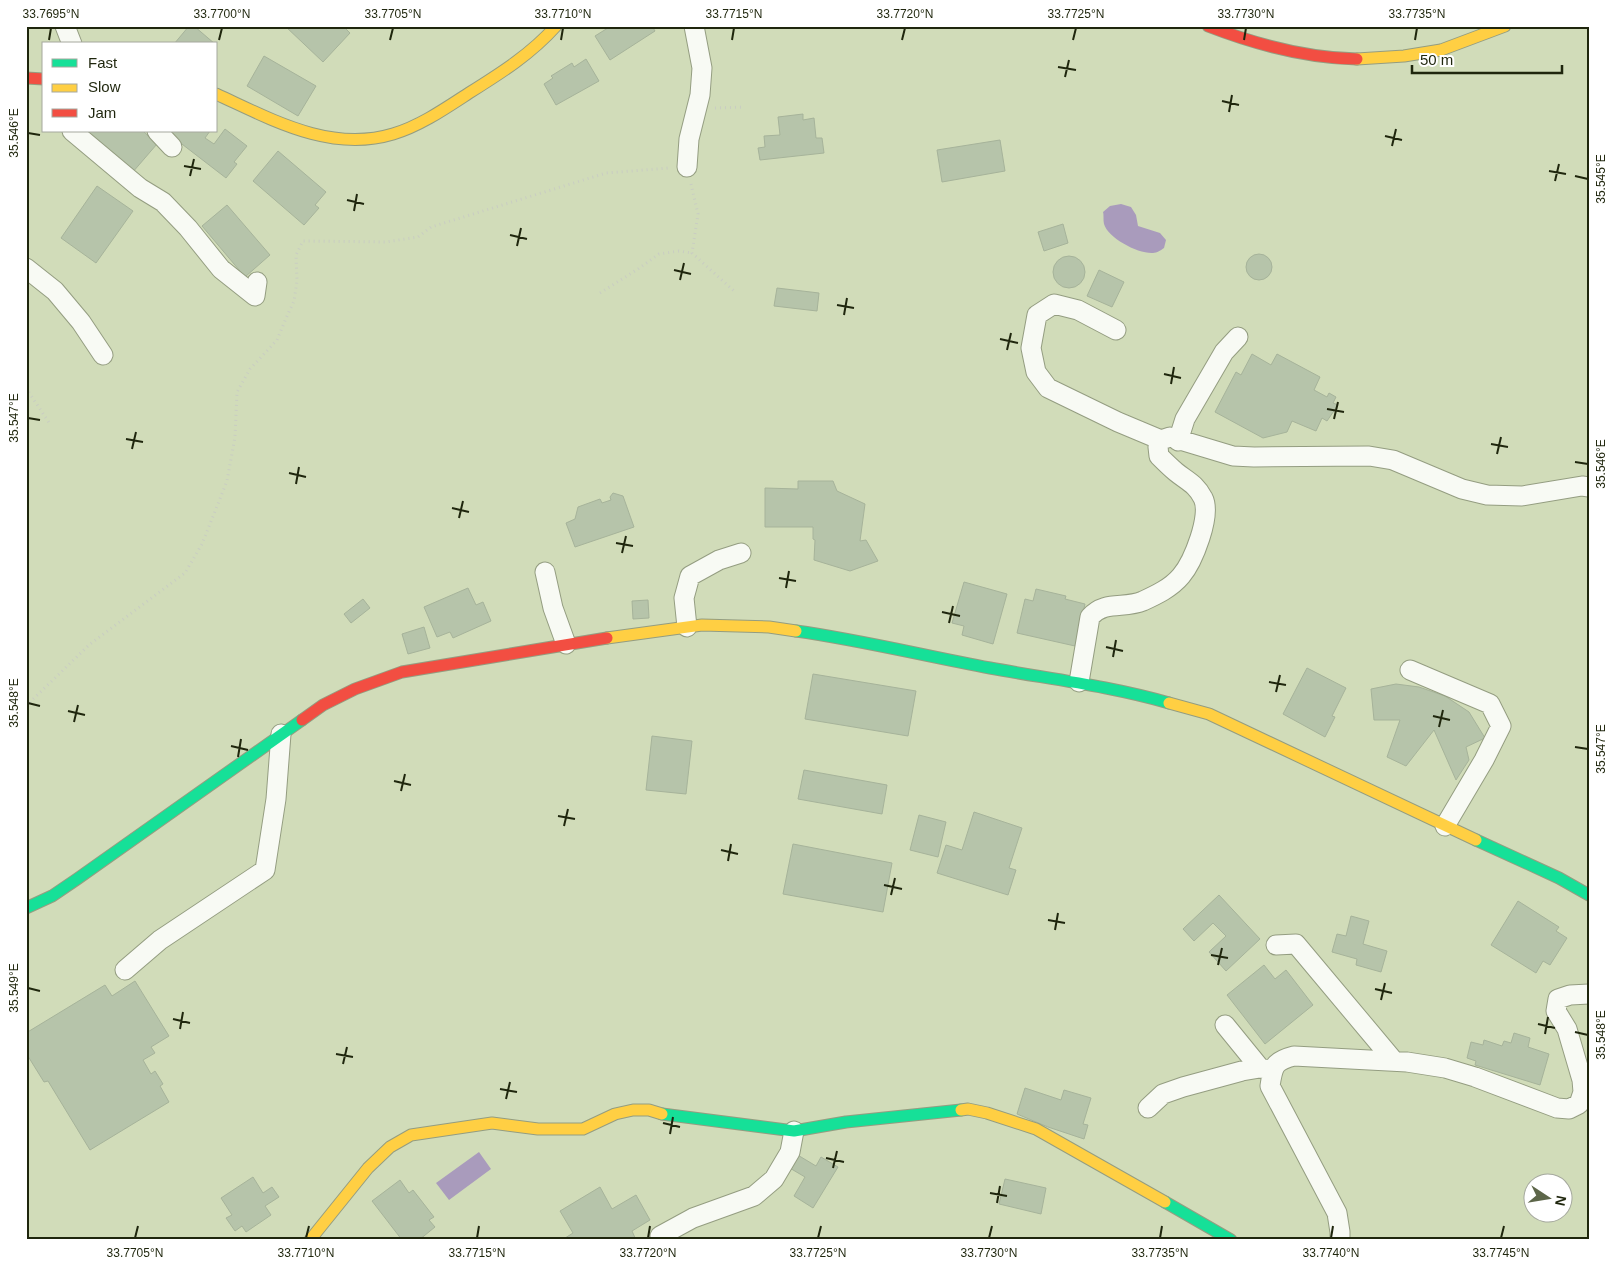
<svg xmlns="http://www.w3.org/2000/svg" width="1615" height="1266" font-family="Arial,sans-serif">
  <rect width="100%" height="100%" fill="#d1dcb9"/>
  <path fill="#a99bbc" d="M1121,204L1131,207L1136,215L1138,226L1160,233L1166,240L1164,248C1161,250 1157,253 1153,253C1138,254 1108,238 1104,224C1103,220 1104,215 1103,212L1110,206Z
    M479,1152L491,1169L449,1200L436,1183Z"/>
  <path fill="#b6c4aa" stroke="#a6b39a" d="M189,26H194L215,44H174Z
    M285,26H343L350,33L323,62Z
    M611,26H652L655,31L610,60L595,36Z
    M264,56L316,86L298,116L247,86Z
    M586,59L599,81L556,105L544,84L553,78L551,76L572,63L574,67Z
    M803,114V120L814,118L816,138H822L824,153L760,160L758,148L765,147L764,136L780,135L778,117Z
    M225,129L247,146L234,162L237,164L226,178L165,131H210L205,138L214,144Z
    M86,131H143L157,144L132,173Z
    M1000,140L1005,171L942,182L937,150Z
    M278,151L326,192L315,205L319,208L304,225L253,181Z
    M97,186L133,211L96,263L61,238Z
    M227,205L270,255L245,277L202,226Z
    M1063,224L1068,243L1044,251L1038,232Z
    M1246 267a13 13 0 1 1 26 0a13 13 0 1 1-26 0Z
    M1053 272a16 16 0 1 1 32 0a16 16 0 1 1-32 0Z
    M1099,270L1124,282L1112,307L1087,296Z
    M777,288L819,293L817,311L774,306Z
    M1252,354L1271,365L1277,354L1320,377L1314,390L1327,397L1329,393L1336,397L1333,403L1338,405L1327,421L1322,418L1316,431L1292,421L1287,432L1263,438L1215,412L1236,372L1241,375Z
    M798,481H833L837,491L865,504L860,541L866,540L878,561L850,571L814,560L815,540L813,539V527H765V488L798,489Z
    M613,493L623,496L634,527L575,547L566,523L575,519L578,507L600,499L602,503L611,500L610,497Z
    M964,582L1007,594L993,644L962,635L964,626L952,623Z
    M468,588L476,605L483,602L491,621L453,638L450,632L437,637L424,607Z
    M1036,589L1066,596L1065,599L1085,604L1075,646L1017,633L1025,599L1033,601Z
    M363,599L370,608L351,623L344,614Z
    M648,600L649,618L633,619L632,601Z
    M424,627L430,648L408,654L402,634Z
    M1307,668L1346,688L1332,716L1335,717L1325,737L1283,714Z
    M813,674L916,691L908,736L805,719Z
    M1396,684L1419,687L1445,696L1469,712L1485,738L1466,747L1469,760L1456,780L1434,730L1406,766L1387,757L1400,720H1374L1371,689Z
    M652,736L692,741L686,794L646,790Z
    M804,770L887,785L882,814L798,799Z
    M974,812L1022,828L1009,868L1016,870L1008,895L937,873L946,845L962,850Z
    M919,815L946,822L938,857L910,850Z
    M793,844L892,863L883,912L783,894Z
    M1219,895L1260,939L1226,971L1209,952L1226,936L1213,923L1194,941L1183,929Z
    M1518,901L1559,927L1556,931L1567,938L1550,965L1543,961L1536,973L1491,945Z
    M1351,916L1369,921L1363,944L1387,951L1381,972L1356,965L1357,959L1332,952L1337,934L1346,936Z
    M1264,965L1275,979L1286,970L1313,1005L1265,1044L1227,995Z
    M135,981L169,1036L151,1047L155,1053L143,1060L151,1074L155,1071L163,1084L160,1086L169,1102L90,1150L48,1081L44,1082L26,1053V1033L105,985L112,996Z
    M1514,1033L1530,1038L1528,1047L1549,1054L1540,1085L1475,1065L1476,1061L1467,1058L1471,1042L1483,1045L1484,1040L1502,1046L1504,1041L1511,1043Z
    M1025,1088L1061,1100L1064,1090L1091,1098L1083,1124L1088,1125L1084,1139L1048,1127L1017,1114Z
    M796,1154L816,1166L821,1157L838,1167L813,1208L794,1196L805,1177L788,1167Z
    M253,1177L263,1193L272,1187L279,1197L265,1206L271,1215L246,1232L242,1226L235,1231L226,1218L232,1215L221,1198Z
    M1005,1179L1046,1188L1041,1214L999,1204Z
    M400,1180L409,1193L413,1190L434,1217L429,1220L435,1227L419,1240H402L372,1201Z
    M600,1187L612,1209L636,1195L650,1220L632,1231L636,1240H562L573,1233L560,1211Z"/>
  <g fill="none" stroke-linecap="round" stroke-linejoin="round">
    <g stroke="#949d81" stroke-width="21">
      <path id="street" d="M65,26L72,44
        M72,131L140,188L163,202L188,228L221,269L255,296L257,282
        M157,131L172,147
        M687,167L689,139L700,95L702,68L694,26
        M26,268L55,291L81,322L103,355
        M1116,330L1078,310L1054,304L1037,315L1031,348L1036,372L1048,388L1118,422L1161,440
        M1178,441L1185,419L1224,352L1238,337
        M545,572L553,608L566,644
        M687,627L684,598L690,576L719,560L741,553
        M1410,670L1490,704L1501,726L1484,760L1445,826
        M1079,682L1090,617C1105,600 1124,609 1143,601C1156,595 1171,588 1181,576C1193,562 1212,515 1203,498C1196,484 1187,481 1176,472C1170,467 1164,461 1159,456L1158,447L1161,440L1170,437L1233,456L1254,457L1369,456L1393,460L1462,489L1487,495L1522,496L1582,486L1589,487
        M1276,945L1296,944L1394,1061
        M125,970L160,940L265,870L276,799L281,734
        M1225,1025L1260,1068
        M1148,1108L1163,1094L1183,1087L1242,1071L1260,1068L1272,1070
        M660,1236L693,1218L754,1196L774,1179L790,1152L794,1131
        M1340,1240V1232L1337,1213L1270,1086C1273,1066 1274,1061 1294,1056L1407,1062L1445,1068L1475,1077L1557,1108L1569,1109L1579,1104L1583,1092L1582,1080L1567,1029L1556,1011L1558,999L1570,995L1589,994"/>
    </g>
    <g stroke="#949d81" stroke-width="13">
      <path id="fast" d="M796,631C861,640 925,656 990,668C1050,679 1110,686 1169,703
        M1476,840L1559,878L1589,895
        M26,908L52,896L77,879L302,720
        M662,1114L794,1131L846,1122L961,1110
        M1165,1202L1231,1240"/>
    </g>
    <g stroke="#949d81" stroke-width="13">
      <path id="slow" d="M1357,59L1404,56L1441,50L1505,26
        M216,94C271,119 330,153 393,134C420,126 446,108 469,93C501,73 531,54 556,26
        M607,638L702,625L769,627L796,631
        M1169,703L1209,714L1476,840
        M961,1110L968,1109L987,1113L1036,1129L1165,1202
        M310,1240L368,1168L390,1147L411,1135L492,1123L538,1129H583L615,1114L633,1110H649L662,1114"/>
    </g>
    <g stroke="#949d81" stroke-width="13">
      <path id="jam" d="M1208,26C1257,45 1305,58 1357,59
        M26,78L44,79
        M302,720L323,705L355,689L402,672L607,638"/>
    </g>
    <path stroke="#c9cdc2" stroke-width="3" stroke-dasharray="1 4" stroke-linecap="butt" d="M715,108L744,107
      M691,184L698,214L692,253L734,291
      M600,293L638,269L659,254L679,251L692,253
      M26,388L50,424
      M26,706L89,645L185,573L202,544L227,481L235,437L237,392L250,369L277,340L287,316L294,301L297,281L296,255L303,241L386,242L418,237L431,227L606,173L669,168"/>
    <use href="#street" stroke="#f8faf4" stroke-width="19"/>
    <use href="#fast" stroke="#16e098" stroke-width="11"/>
    <use href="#slow" stroke="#ffcf43" stroke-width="11"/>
    <use href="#jam" stroke="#f24e42" stroke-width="11"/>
  </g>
  <path fill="none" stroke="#1f260d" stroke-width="2" d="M49,40L51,28M219,40L222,28M390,40L393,28M561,40L563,28M732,40L734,28M902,40L905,28M1073,40L1076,28M1244,40L1246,28M1415,40L1417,28M1058,67L1076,70M1065,77L1069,60M1222,101L1239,105M1229,112L1232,95M28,133L40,135M1385,136L1402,140M1392,146L1396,129M184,166L201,169M1549,171L1566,174M190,176L194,159M1575,176L1588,179M1555,181L1559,164M347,200L364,204M354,211L357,194M510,235L527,239M517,246L521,228M674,270L691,274M680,280L684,263M837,305L854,308M844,315L847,298M1000,339L1018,343M1007,350L1011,333M1164,374L1181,378M1171,384L1174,367M1327,409L1344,412M28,418L40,420M1334,419L1338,402M126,439L143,442M1491,444L1508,447M132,449L136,432M1497,454L1501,437M1575,462L1588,464M289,473L306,477M296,484L299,467M452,508L469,512M459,518L463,501M616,543L633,546M622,553L626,536M779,578L796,581M786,588L789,571M942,612L960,616M949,623L953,606M1106,647L1123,651M1113,657L1116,640M1269,682L1286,685M1276,692L1280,675M28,703L40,706M68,711L85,715M1433,716L1450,720M74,722L78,705M1439,727L1443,710M231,746L248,750M1575,747L1588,749M238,757L241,739M394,781L411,785M401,791L405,774M558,816L575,819M564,826L568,809M721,850L738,854M728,861L731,844M884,885L902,889M891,895L895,878M1048,920L1065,923M1055,930L1058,913M1211,955L1228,958M1218,965L1222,948M28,988L40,991M1375,989L1392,993M1381,1000L1385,983M173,1019L190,1023M1538,1024L1555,1028M180,1029L183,1012M1575,1032L1588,1035M1545,1034L1548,1017M336,1054L353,1057M343,1064L347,1047M500,1089L517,1092M506,1099L510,1082M663,1123L680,1127M670,1134L673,1117M826,1158L844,1162M833,1168L837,1151M990,1193L1007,1196M997,1203L1000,1186M135,1238L138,1226M306,1238L309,1226M477,1238L479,1226M648,1238L650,1226M818,1238L821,1226M989,1238L992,1226M1160,1238L1162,1226M1331,1238L1333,1226M1501,1238L1504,1226"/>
  <rect width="1615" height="1266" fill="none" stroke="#ffffff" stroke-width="55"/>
  <rect x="42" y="42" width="175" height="90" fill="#ffffff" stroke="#a5a89e"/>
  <rect x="52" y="59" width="25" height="8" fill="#16e098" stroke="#a5a89e"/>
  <text x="88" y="68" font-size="15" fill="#1f260d">Fast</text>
  <rect x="52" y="84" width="25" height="8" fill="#ffcf43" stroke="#a5a89e"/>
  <text x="88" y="92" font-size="15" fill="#1f260d">Slow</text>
  <rect x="52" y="109" width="25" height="8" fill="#f24e42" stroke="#a5a89e"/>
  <text x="88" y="118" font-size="15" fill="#1f260d">Jam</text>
  <g transform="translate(1548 1198) rotate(102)"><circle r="24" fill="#ffffff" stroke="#a5a89e"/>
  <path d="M0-4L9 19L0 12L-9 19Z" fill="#5d6649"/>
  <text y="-8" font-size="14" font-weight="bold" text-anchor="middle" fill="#1f260d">N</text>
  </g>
  <path d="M1412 65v8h150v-8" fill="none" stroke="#1f260d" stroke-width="2.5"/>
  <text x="1420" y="65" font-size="15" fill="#1f260d" stroke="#ffffff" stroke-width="4" paint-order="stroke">50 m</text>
  <rect x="28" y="28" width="1560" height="1210" fill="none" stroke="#1f260d" stroke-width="2"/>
  <g font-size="12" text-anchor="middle" fill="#1f260d">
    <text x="51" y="18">33.7695°N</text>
    <text x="222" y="18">33.7700°N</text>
    <text x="393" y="18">33.7705°N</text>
    <text x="563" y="18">33.7710°N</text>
    <text x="734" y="18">33.7715°N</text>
    <text x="905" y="18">33.7720°N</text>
    <text x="1076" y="18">33.7725°N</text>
    <text x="1246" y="18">33.7730°N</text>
    <text x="1417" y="18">33.7735°N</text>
    <text transform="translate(14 133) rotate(-90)" y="4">35.546°E</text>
    <text transform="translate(1601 179) rotate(-90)" y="4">35.545°E</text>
    <text transform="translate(14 418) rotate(-90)" y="4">35.547°E</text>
    <text transform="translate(1601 464) rotate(-90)" y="4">35.546°E</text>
    <text transform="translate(14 703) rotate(-90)" y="4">35.548°E</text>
    <text transform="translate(1601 749) rotate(-90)" y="4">35.547°E</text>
    <text transform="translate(14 988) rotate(-90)" y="4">35.549°E</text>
    <text transform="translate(1601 1035) rotate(-90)" y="4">35.548°E</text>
    <text x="135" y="1257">33.7705°N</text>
    <text x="306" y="1257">33.7710°N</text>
    <text x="477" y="1257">33.7715°N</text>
    <text x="648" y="1257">33.7720°N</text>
    <text x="818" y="1257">33.7725°N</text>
    <text x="989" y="1257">33.7730°N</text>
    <text x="1160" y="1257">33.7735°N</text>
    <text x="1331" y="1257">33.7740°N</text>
    <text x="1501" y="1257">33.7745°N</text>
  </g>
</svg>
